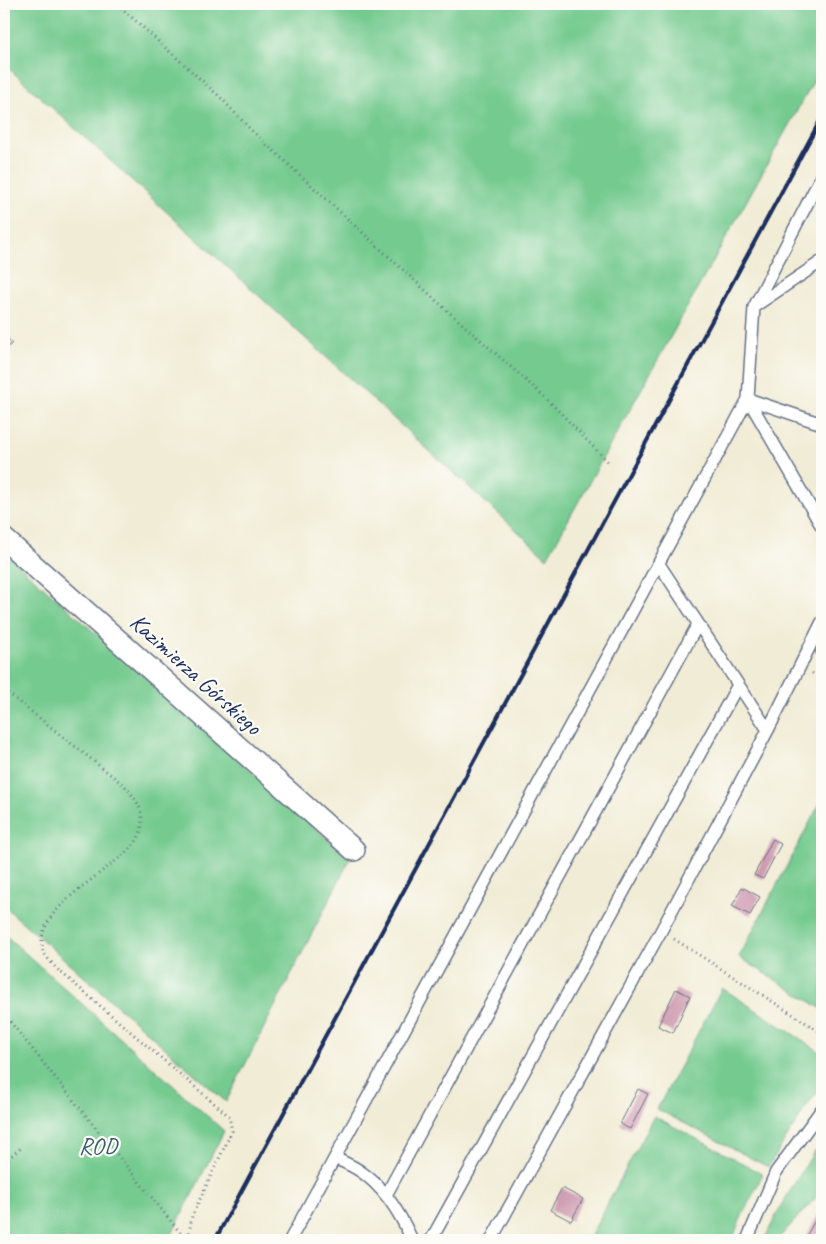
<svg xmlns="http://www.w3.org/2000/svg" width="826" height="1244" font-family="Caveat,sans-serif">
  <rect width="100%" height="100%" fill="#fdfcf7"/>
  <filter id="ink" filterUnits="userSpaceOnUse"><feTurbulence type="fractalNoise" baseFrequency=".02" numOctaves="2"/><feDisplacementMap in="SourceGraphic" scale="10" xChannelSelector="R" yChannelSelector="G"/><feConvolveMatrix kernelMatrix="1 2 1 2 8 2 1 2 1" color-interpolation-filters="sRGB"/></filter>
  <filter id="wash" filterUnits="userSpaceOnUse"><feTurbulence type="fractalNoise" baseFrequency=".0096" numOctaves="4" result="noise"/><feDisplacementMap in="SourceGraphic" scale="20" xChannelSelector="R" yChannelSelector="G"/><feGaussianBlur stdDeviation="1.12" result="paint"/><feColorMatrix in="noise" values="0 0 0 0 0 0 0 0 0 0 0 0 0 0 0 0 0 1.4 0 .05"/><feComposite in="paint" operator="in"/></filter>
  <g filter="url(#wash)">
    <rect width="100%" height="100%" fill="#f1ecd5"/>
    <path fill="#75ca8f" stroke="#487c76" d="M4,4H822V66L547,558L4,64Z
      M4,552L350,859L226,1102L4,906V772L7,767L4,764Z
      M822,799V1009L739,957Z
      M4,934L224,1131L169,1240H4Z
      M722,988L822,1053V1086L808,1104L768,1167L657,1109Z
      M654,1116L763,1174L741,1218L732,1240H612L590,1237Z
      M815,1150L822,1157V1191L777,1240H764L782,1204Z"/>
    <g id="blocks">
      <path fill="#cd98af" d="M4,335L12,343L4,352Z
        M822,632V655L813,650Z
        M773,839L781,844L763,879L754,875Z
        M742,887L760,897L750,915L732,906Z
        M676,989L690,996L673,1033L658,1026Z
        M638,1089L648,1094L630,1129L620,1124Z
        M562,1188L583,1199L571,1221L550,1210Z
        M822,1208V1240H804Z"/>
    </g>
  </g>
  <g filter="url(#ink)">
    <use href="#blocks" fill-opacity="0" stroke="#667188" stroke-width="1"/>
    <g fill="none" stroke-linecap="round" stroke-linejoin="round">
      <g stroke="#667188" stroke-width="14">
        <path id="lane" d="M755,306L822,261
          M822,424L748,399L822,527
          M659,564L768,730
          M335,1158C343,1162 353,1166 360,1171C384,1187 401,1215 412,1240
          M386,1195L698,624
          M290,1240L748,399L754,307L822,175
          M431,1240L738,685
          M491,1240L661,931L768,730L822,622
          M747,1240L776,1172L822,1109"/>
      </g>
      <g stroke="#667188" stroke-width="24">
        <path id="street" d="M4,539L354,850"/>
      </g>
      <path stroke="#667188" stroke-width="3" stroke-dasharray="1 4" stroke-linecap="butt" d="M117,4L220,97L250,129L451,314L546,398L608,462
        M812,673L822,679
        M4,690L125,786C133,796 142,806 142,819C142,828 140,838 134,844C112,870 41,905 42,942C42,946 42,950 44,953C47,958 52,963 56,968L229,1116L232,1131L192,1216L188,1240
        M674,939L822,1033
        M4,1014L186,1240
        M4,1162L21,1148"/>
      <use href="#lane" stroke="#fff" stroke-width="11"/>
      <use href="#street" stroke="#fff" stroke-width="21"/>
      <path stroke="#1b2f5e" stroke-width="4" d="M215,1240L822,117"/>
    </g>
  </g>
  <g text-anchor="middle" dominant-baseline="central" stroke-width="4.5" stroke-linejoin="round" paint-order="stroke">
    <g font-size="24" fill="#1b2f5e" stroke="#fdfcf7">
      <text transform="translate(196 674) rotate(42)">Kazimierza Górskiego</text>
    </g>
    <g font-size="24" fill="#365e6d" stroke="#fdfcf7">
      <text x="98" y="1146">ROD</text>
    </g>
  </g>
  <rect width="826" height="1244" fill="none" stroke="#fdfcf7" stroke-width="20"/>
</svg>
